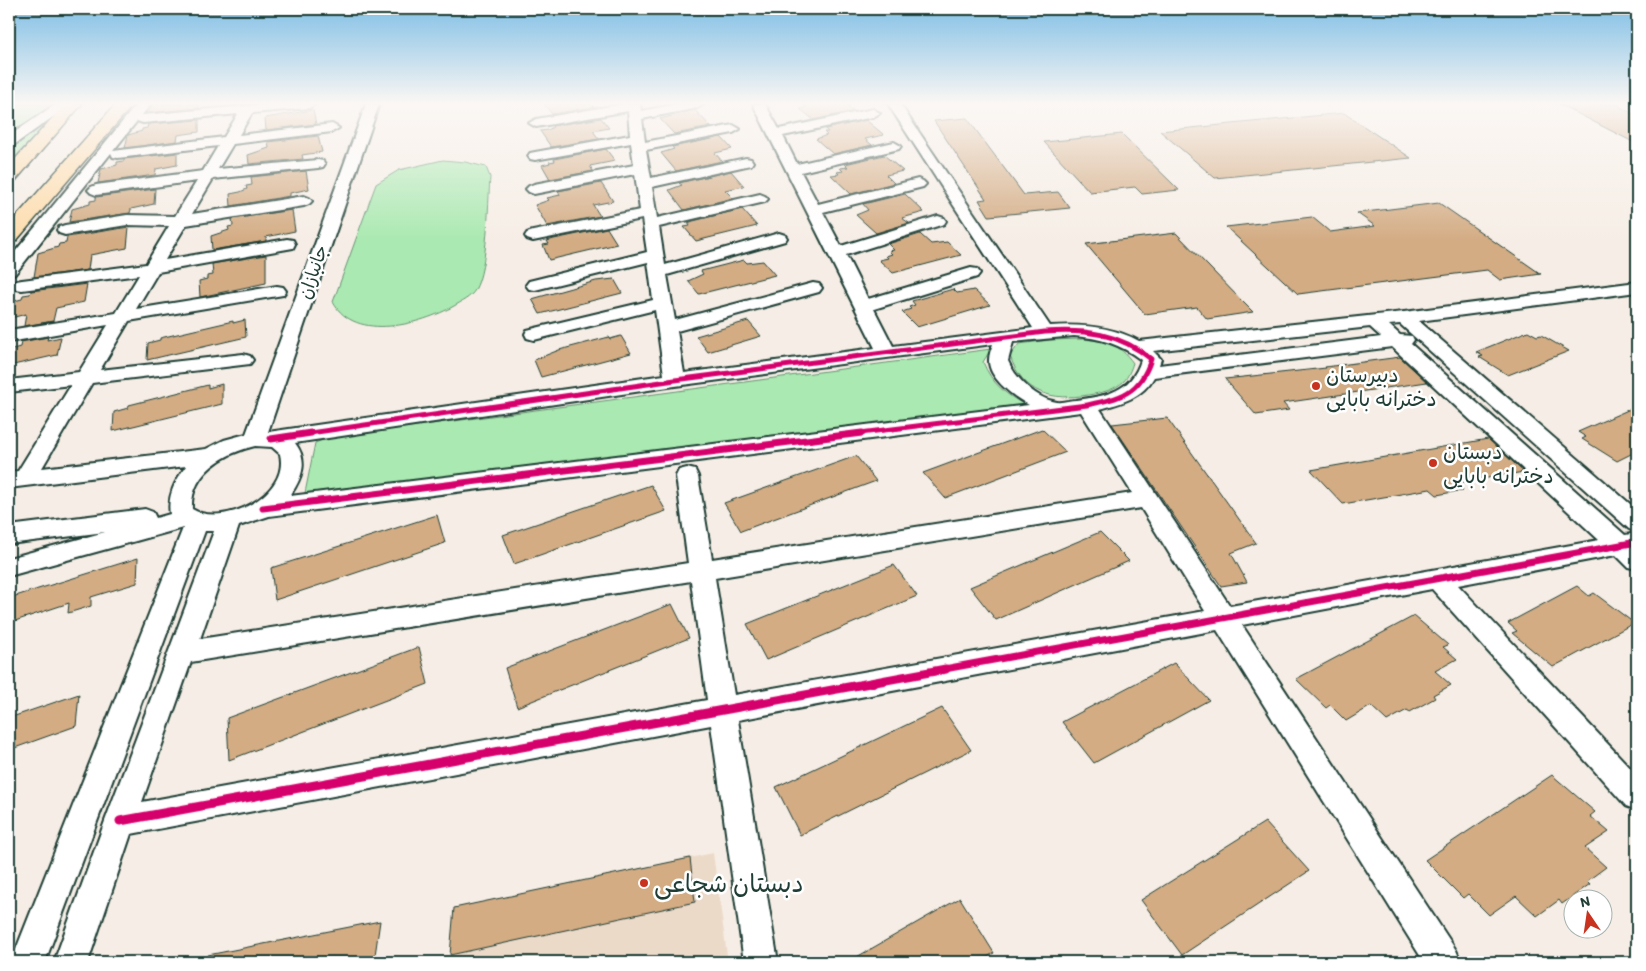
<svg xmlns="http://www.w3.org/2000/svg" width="1646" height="971" font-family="Itim,'Playpen Sans Arabic',sans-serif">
  <rect width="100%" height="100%" fill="#f6eee6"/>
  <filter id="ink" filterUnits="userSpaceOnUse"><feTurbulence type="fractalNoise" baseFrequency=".02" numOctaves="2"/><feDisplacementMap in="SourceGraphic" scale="10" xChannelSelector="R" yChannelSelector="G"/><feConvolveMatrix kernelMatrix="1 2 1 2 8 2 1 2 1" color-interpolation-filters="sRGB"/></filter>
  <g filter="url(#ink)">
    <path fill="#ecdac9" d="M713,853L728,962H450L454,908Z"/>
    <path fill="#aae9b1" stroke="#649372" d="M15,104H59L9,137V108Z
      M52,114L56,115L9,163V147Z
      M443,160L465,162L486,167L490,177C488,205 488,267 475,290C471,297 461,302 454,306C422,324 355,343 333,302L376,184L399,170Z
      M1082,339C1105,341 1119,343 1133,363C1131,369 1128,377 1124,381C1115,390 1101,393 1088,395C1052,401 1023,394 1010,356L1019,344L1050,340Z
      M991,349L983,362C992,384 1006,395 1027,406L305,493L315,443L327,438Z"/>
    <path fill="#d3ac84" stroke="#1f3d34" d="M153,104H199V108L148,113Z
      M544,104H591L594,107L552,114Z
      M803,104H845L854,111L814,120L800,109L807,107Z
      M1559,104H1620V107L1637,116V144Z
      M313,110L316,124L266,130L265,118Z
      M695,110L711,127L674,134L660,119Z
      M1344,113L1411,158L1215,178L1160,131Z
      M601,118L609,128L593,131L599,139L551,147L540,131L548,130L553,127L552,126Z
      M967,118L1024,195L1058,192L1070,208L989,216L979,200L986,199L934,121Z
      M199,120V132L178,135L177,141L125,148L128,135L142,131V129L147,128L148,124Z
      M866,120L884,135L865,139L872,145L833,154L816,139L827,135L824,132H828L825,129Z
      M1122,134L1125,137L1179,190L1142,194L1135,187L1090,192L1044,142Z
      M318,136L322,152L302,155L303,159L249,164L248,155L269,148L268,142Z
      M721,137L732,149L715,153L722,161L676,171L661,153L674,149L672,147Z
      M606,149L615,161L590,166L593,171L550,179L542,165L550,163L549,162L555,161L554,159Z
      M177,153V165L156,169L155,175L98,183L101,169L117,165V162L124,161V159Z
      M884,155L903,171L886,175L894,183L851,194L831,175L839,174L837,172L843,171L840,168L848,167L845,164Z
      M306,171L309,189L290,193V196L231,206L230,194L240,192L247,189L246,186L252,185L251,177Z
      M731,171L744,186L725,190L733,198L684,210L669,190L682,185L679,183Z
      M601,183L613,201L593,205L600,216L547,226L535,205L549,200L547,198L560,195L558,191Z
      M155,189L154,204L131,209L130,213L69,222L72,209L90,204V201L96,200V197Z
      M905,194L924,212L902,218L909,223L876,233L856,215L868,210L863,204Z
      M1439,203L1541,274L1500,280L1487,270L1298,294L1226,227L1312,217L1330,232L1375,226L1357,213Z
      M742,209L757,226L696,241L684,227L690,226L688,223L693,221Z
      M292,210L295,231L266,237V241L212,250L211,236L229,230L228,227L233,226L232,219Z
      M129,227L127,248L90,255L88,270L34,277L38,253L58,247L59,244L66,243L67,237Z
      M607,228L617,244L549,260L543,245L549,244L547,241L554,239Z
      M1176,233L1242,301L1253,312L1207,319L1197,307L1145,314L1086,244Z
      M920,234L931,244L947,242L961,255L893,273L879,260L888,258L886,256L892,254L889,251L894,250L888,244Z
      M266,255V283L200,297L199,281L207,279V276L213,275L212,264Z
      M744,260L747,263L763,261L775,275L699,294L688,281L703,274L701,271Z
      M614,279L622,293L540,314L532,299L596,281Z
      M87,284L84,302L56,308L53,321L24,326L26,314L11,318L14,301L22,299L23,295L30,294L31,291Z
      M953,289L957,293L974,290L990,305L917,327L902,312L911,309L909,307L915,305L912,301Z
      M245,320L246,337L147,360L148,343L160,340V338L233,321V323Z
      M748,321L761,336L708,352L696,336Z
      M1528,331L1537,336L1541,335L1569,351L1508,375L1479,357L1483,356L1476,352Z
      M621,336L631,353L541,377L534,360L559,350L609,337L610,339Z
      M48,337L47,340L61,337L57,355L9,366V350L20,347L21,342Z
      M1400,357L1427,382L1283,403L1289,410L1256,415L1225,379L1326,368L1325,367Z
      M222,384V404L113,431L114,412L128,408L129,405L208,385V388Z
      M1637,406V451L1617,461L1582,439L1586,437L1578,432Z
      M1167,418L1256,543L1231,553L1247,582L1221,586L1112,424Z
      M1042,429L1066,452L945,498L923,473Z
      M1488,439L1524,472L1457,483L1463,490L1437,495L1430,489L1343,504L1311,470Z
      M856,456L876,481L741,531L724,503Z
      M651,485L666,511L514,564L503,535Z
      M437,515L445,543L275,600L271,568Z
      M1100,532L1129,561L996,620L970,587Z
      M138,558L137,583L91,597V606L68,613L69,603L9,623V598Z
      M894,565L917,596L766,660L747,624Z
      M1577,586L1589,596L1594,593L1634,623L1553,667L1512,633L1517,631L1508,623Z
      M672,604L689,638L517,707L505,668Z
      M1414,616L1448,645L1443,647L1457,659L1435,671L1451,685L1433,695L1435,698L1410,712L1407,710L1387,721L1371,706L1346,721L1330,705L1326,708L1296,679Z
      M419,647L428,684L229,760L227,718Z
      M1174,663L1209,700L1094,763L1062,722Z
      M79,694L76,726L9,750V718Z
      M942,708L971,750L800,835L776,787Z
      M1552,775L1595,812L1590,816L1609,832L1585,848L1606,867L1587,881L1590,884L1562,904L1559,900L1537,916L1516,896L1489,915L1468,894L1463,898L1425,860Z
      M1265,822L1309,871L1182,955L1141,900Z
      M690,858L695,902L450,955L454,908Z
      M960,898L994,953L978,962H848Z
      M380,921L374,962H209L208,955Z"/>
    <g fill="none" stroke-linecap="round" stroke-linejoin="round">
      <g stroke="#1f3d34" stroke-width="4">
        <path id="minor" d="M56,104H71L14,145L9,146V136Z
          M137,104H151L142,115L267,104H315L309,108L252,113L239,135L332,124L339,128L332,132L233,144L218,169L318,160L323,161L325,164L323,167L318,168L213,179L192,214L304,196L309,198L312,201L309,204L304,206L186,225L165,260L287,239L293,240L295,244L293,248L158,272L136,309L277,286L283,287L286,291L283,295L129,321L100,370L243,354L250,356L253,360L250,364L92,383L42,468L206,449L224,440L246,434L366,104H379L268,432L664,375L655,310L534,340L527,338L525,334L527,330L653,300L648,262L535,290L529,289L526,285L529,281L647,252L642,219L533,241L527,239L525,236L527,233L533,231L640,210L635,174L534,194L529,192L526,189L529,186L534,184L634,165L631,143L535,160L530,159L528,156L530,153L535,152L630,135L628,111L536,127L529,123L536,119L623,104H640L641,111L677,104H704L697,108L642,119L645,142L733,125L740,129L733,133L646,150L651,178L746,158L751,159L753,162L751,165L746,166L652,187L657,218L760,194L765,196L768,199L765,202L659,227L665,265L779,233L785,235L787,238L785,241L667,275L675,320L813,283L819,284L822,288L819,292L677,331L684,373L875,348L753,104H765L779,129L873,109L880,113L873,117L783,136L797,164L894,142L901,146L899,149L801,172L818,204L918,179L923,181L926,184L923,187L823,212L841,246L938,216L944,218L946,221L944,224L846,255L868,299L971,268L977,269L980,273L977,277L874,309L893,346L1033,328L888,104H900L1050,326C1080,324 1112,326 1139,341L1404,312L1637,282V292L1419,321L1637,510V532L1629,529L1400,324L1389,325L1400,335L1412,336L1414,340L1411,344L1625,535L1637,533V569L1628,567L1616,555L1458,585L1637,775V810L1626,806L1432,589L1242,625L1456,950L1461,962H1424L1217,630L738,720L778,962H744L711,725L131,834L88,962H54L105,821L214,531H205L45,962H11L183,528L9,576V558L105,532L9,544V526L145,509L153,512L156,518L170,514C167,496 175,481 186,466L9,488V472L18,471L71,385L9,392V380L79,372L108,325L9,342V330L116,313L139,275L22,290L16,289L13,285L16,281L22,280L146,264L169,226L127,225L65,235L59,233L57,230L59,227L65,225L127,215L175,216L197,181L96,195L91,193L88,190L91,187L96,185L203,171L218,146L118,158L113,157L111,153L15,274L9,275V259ZM238,114L224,137L113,151L137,121L143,123ZM1370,327L1381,337L1159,365L1161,359L1153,351ZM1074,336C1100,338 1121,344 1141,360C1131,392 1106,396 1076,400C1070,400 1062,403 1057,402C1036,399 1016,379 1008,361L1013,342ZM993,344C991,349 989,355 989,360C988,378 1015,398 1029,405L290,496C302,478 309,461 295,443L675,386ZM1392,347L1599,540L1230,606L1100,409C1122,403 1142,398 1154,377ZM1081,412L1132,493L712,559L698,476L695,470L687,468L679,470L676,476L688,563L200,639L239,526L269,516ZM255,446L272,447L280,454C290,495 223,528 192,509C190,474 224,453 255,446ZM1141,508L1205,611L734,695L715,578ZM691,581L707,700L142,802L191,662Z"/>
      </g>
      <g stroke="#1f3d34" stroke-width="3">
        <path id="highway" d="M65,104H82L15,181L9,182V166Z
          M116,104H133L16,241L9,243V225Z"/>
      </g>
      <use href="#minor" fill="#fff" fill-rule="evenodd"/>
      <use href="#highway" fill="#fddcac" fill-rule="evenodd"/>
      <g stroke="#fff" stroke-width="8">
        <path id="cycleway-far2" d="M303,434L675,380L1045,332C1085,329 1119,333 1151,359C1140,394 1120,398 1087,405L852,434"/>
      </g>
      <g stroke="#fff" stroke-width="10">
        <path id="cycleway-far1" d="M271,439L311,433
          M263,508L862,433
          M939,670L1637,542"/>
      </g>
      <g stroke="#fff" stroke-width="12">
        <path id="cycleway" d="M120,821L946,669"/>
      </g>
      <use href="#cycleway-far2" stroke="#d6006c" stroke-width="5"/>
      <use href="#cycleway-far1" stroke="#d6006c" stroke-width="7"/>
      <use href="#cycleway" stroke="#d6006c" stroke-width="9"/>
    </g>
  </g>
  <linearGradient id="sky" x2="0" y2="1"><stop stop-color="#7ebee5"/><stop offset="0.43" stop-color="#fbf7f4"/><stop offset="1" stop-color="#fbf7f4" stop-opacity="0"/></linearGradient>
  <rect width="1646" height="240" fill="url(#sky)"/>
  <g fill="#c8321e" stroke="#fff" stroke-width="2">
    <circle cx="1316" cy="386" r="5"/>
    <circle cx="1433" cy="463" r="5"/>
    <circle cx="644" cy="883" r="5"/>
  </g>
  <g text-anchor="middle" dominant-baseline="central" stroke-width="5" stroke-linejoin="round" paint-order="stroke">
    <g font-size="18" fill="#1f3d34" stroke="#fff">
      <text transform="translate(313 272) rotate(-71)">جانبازان</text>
    </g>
    <g font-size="21" fill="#1f3d34" stroke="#fff" text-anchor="start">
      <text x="1326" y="374">دبیرستان<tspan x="1326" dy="24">دخترانه بابایی</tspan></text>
      <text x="1443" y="451">دبستان<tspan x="1443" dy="24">دخترانه بابایی</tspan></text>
    </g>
    <g font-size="25" fill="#1f3d34" stroke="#fff" text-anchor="start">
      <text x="654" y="883">دبستان شجاعی</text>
    </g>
  </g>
  <rect width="1646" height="971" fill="none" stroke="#fff" stroke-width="30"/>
  <rect x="15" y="15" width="1616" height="941" fill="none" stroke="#1f3d34" stroke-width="2" filter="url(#ink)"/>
  <g transform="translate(1588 914) rotate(347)"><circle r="24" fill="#ffffff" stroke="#a5b1ae"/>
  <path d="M0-4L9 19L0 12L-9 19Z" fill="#c8321e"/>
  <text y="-8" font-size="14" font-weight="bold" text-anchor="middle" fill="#1f3d34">N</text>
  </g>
</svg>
